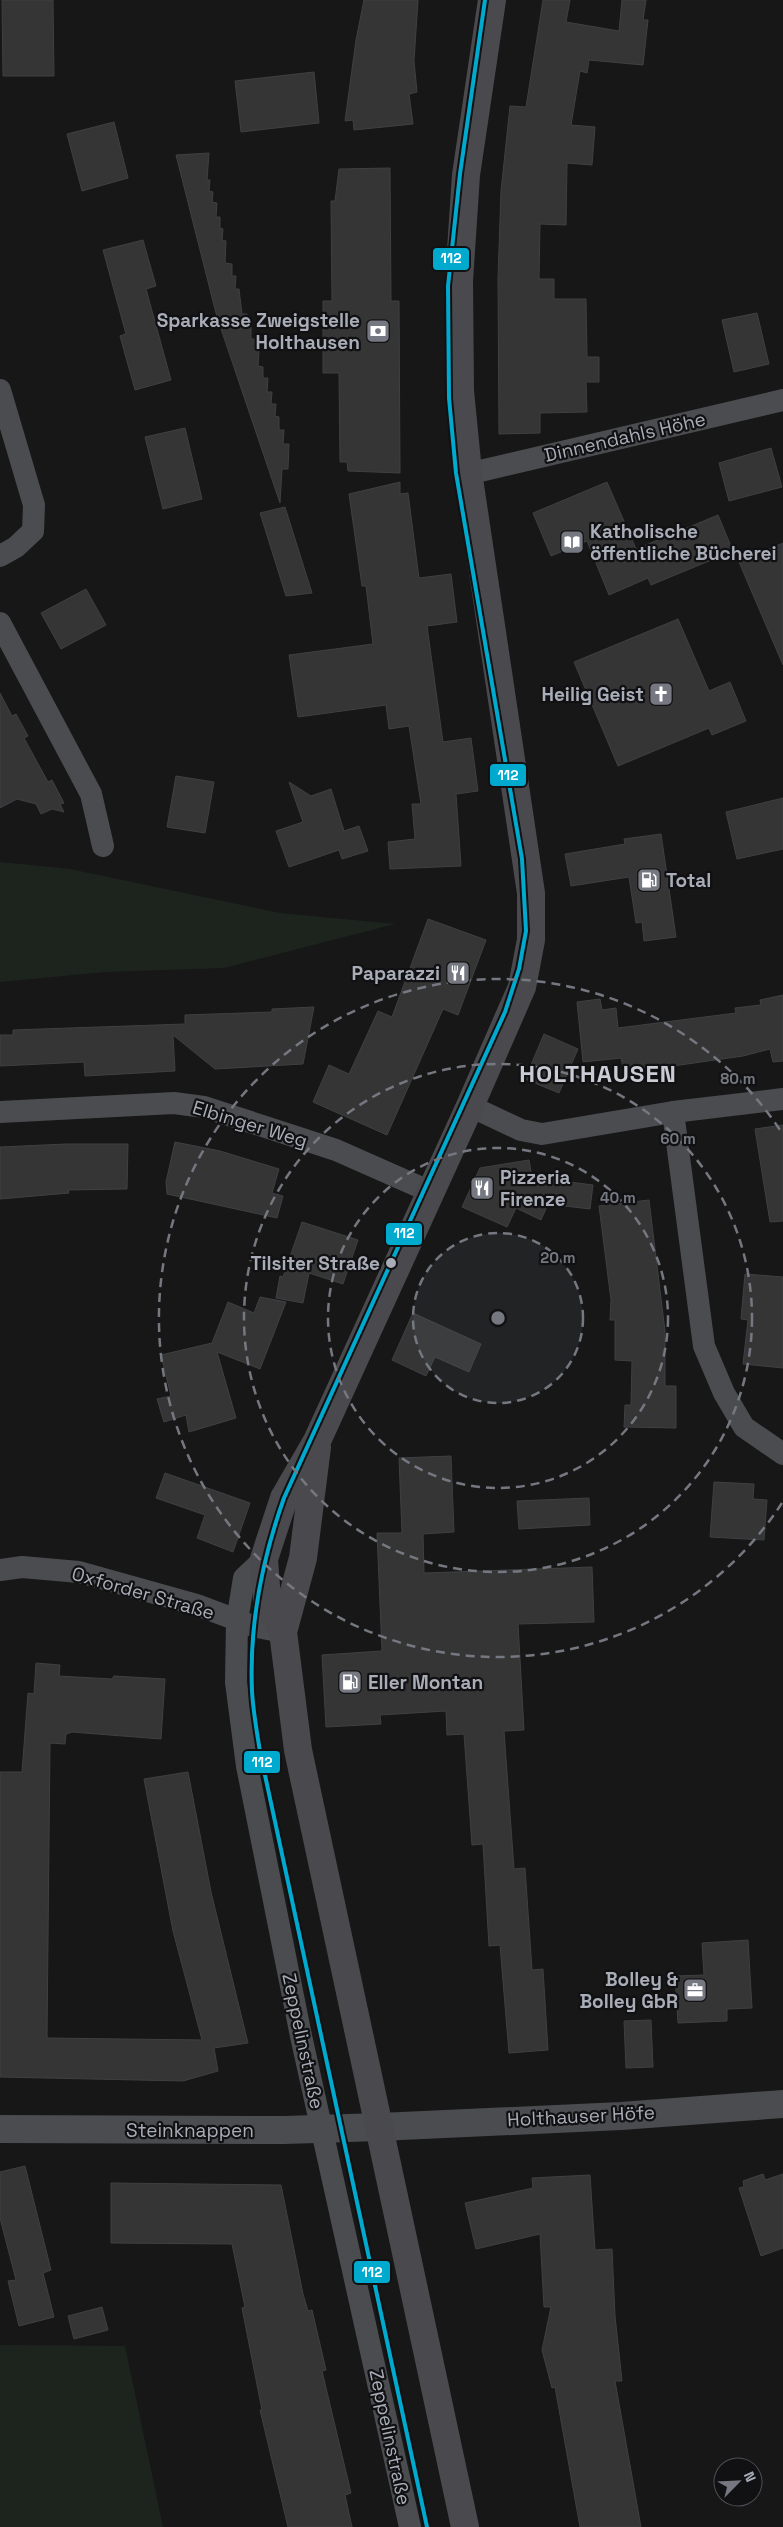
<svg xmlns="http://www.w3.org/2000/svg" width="783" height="2527" font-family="'Space Grotesk',sans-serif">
  <rect width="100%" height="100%" fill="#171717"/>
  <path fill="#1d241e" d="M0,862L70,869L280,913L395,924L224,968L105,972L0,982Z
    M0,2345L125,2346L163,2527H0Z"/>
  <path fill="#353536" stroke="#3f4043" d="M2,0H53L54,76H3Z
    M364,0H418L414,61L417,92L409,94L413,124L354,130L353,120L345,121L356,40Z
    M543,0H570L566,22L619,31L622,0H646L643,20H648L643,65L589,60L587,73L580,71L571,125L595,127L592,165L567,163L566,225L540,224L539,279H554V299H586L587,357H599V382H586L587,412L540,413V433L499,434L498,279L501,191L510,106L526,107Z
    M314,72L319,123L241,132L235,81Z
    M114,122L128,178L82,191L67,134Z
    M209,153L207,180H210L209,191L213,192L212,202L217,203L216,217H220V228L223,229L222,240L226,241L225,263L232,264V276H236L235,289H239L242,314H247L246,326L251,327V339H255V351H259L258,366L263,367V378H268L267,392H272L271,404H276L275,416L279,417V430H284L283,444H289L288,469H282L280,503L217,317L176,155Z
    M390,168L391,301H399L400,473L348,471L347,462H340L339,373H323V301H332L331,201H335L339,169Z
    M143,240L156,286L146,289L171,380L135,390L120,336L126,334L103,250Z
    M757,313L769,364L734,372L722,320Z
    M185,428L202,499L163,509L145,437Z
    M771,448L782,487L729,501L719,463Z
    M400,482V494L408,493L419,578L451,574L457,622L427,626L443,742L471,738L478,791L456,794L461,866L390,869L388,842L415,839L412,804H421L409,726L389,729L386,705L298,717L289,655L373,644L366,586H362L349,494Z
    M607,482L636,549L718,515L733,551L651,585L648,578L609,595L587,541L551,556L533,513Z
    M285,507L312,593L286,596L260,513Z
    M783,543V665L739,562Z
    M86,589L106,625L61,649L41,613Z
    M678,619L709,691L730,682L746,721L712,735L709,728L618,766L574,662Z
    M0,693L12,716L16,714L28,736L24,738L48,782L52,780L64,803L60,804L64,812L52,809L41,814L36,804L17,799L0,808Z
    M176,776L214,782L205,833L167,827Z
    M289,782L311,796L331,789L344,831L359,826L368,851L342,859L339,850L289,867L276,831L303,822Z
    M783,798V849L737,859L726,812Z
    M661,834L676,937L644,941L642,922L636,923L629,877L571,886L565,854L625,844L624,839Z
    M428,919L486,940L458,1015L443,1009L387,1135L313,1102L329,1065L349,1074L378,1011L392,1017Z
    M783,995V1061L773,1062L770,1049L743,1056L624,1073L621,1058L583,1062L577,1002L600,999L602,1010L616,1008L618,1028L736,1013L735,1008L761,1005L760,1000Z
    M314,1007L303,1064L215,1069L173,1035L175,1071L85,1076L84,1062L0,1066V1035H13V1030L185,1024V1015L272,1012V1009Z
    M544,1034L578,1049L559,1093L525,1079Z
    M783,1125V1221L770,1222L755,1129Z
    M175,1142L220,1151L279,1169L272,1193L283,1196L277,1218L167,1194L166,1182Z
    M66,1144H128L127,1189L68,1190L69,1193L0,1199V1147Z
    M529,1160L532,1177L593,1185L590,1209L548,1204L541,1220L516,1208L507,1227L462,1207L480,1168Z
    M649,1200L665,1331V1386H676V1428L624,1427L625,1405H631L632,1361L615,1360V1320H610L611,1300L599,1206Z
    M302,1222L358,1240L343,1284L309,1273L303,1303L276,1298L280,1276L283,1277Z
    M745,1274L783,1277V1368L743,1364L748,1320L741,1319Z
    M260,1297L286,1302L260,1369L217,1352L236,1418L189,1432L186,1415L164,1422L157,1399L171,1396L161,1355L212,1343L228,1302L254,1313Z
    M413,1313L481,1344L469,1372L435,1357L426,1376L392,1360Z
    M451,1456L454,1532L423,1534L424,1573L592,1567L594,1622L518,1624L524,1730L504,1731L514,1869L525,1868L532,1970L543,1969L548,2050L509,2053L500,1945L489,1946L483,1844L472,1845L464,1734L447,1735L446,1711L380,1715L381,1724L326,1727L322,1655L382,1651L377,1533H402L399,1458Z
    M165,1473L250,1503L233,1552L197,1538L205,1515L156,1498Z
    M714,1482L754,1484L753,1499L767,1500L764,1540L710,1537Z
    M589,1498L590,1525L519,1529L517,1501Z
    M36,1663L60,1665L59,1676L112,1679L114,1676L165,1679L161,1739L72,1732L66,1734L65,1744L50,1743L47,2038L202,2040L173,1931L144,1779L188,1772L211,1892L248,2043L214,2048L218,2071L183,2081L0,2077V1772H22L28,1693L34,1694Z
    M748,1940L752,2008L727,2009V2021L678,2023L675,1976L704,1975L702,1943Z
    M651,2020L653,2067L626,2068L624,2021Z
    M25,2166L51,2270L43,2273L54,2317L19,2326L8,2281L16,2280L0,2218V2172Z
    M763,2174L765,2180L783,2174V2248L761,2256L739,2188L744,2187L743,2181Z
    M590,2175L595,2250L612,2249L615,2316L622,2381H615L641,2527H580L555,2387L552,2388L542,2350L551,2307H544L540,2234L476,2249L465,2203L533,2188L532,2178Z
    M111,2183L281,2185L303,2294L308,2311L312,2310L326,2370L322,2371L351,2493L345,2495L352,2527H288L260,2410H262L242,2308L245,2307L232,2244L111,2243Z
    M102,2307L108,2330L74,2339L68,2316Z"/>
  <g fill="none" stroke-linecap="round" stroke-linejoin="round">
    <path stroke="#4b4c50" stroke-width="22" d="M0,390L34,505L33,531L16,547L0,556
      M468,472H476L783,400
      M0,623L91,794L103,846
      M470,1106L521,1130L542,1134L673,1112L783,1099
      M0,1112L174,1103L204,1107L336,1150L431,1192
      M673,1112L704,1346L724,1393L744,1427L783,1454
      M264,1559L244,1578L237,1621L236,1682L247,1766L301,2036L410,2527
      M0,1570L22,1567L79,1572L197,1605L253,1626L283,1632"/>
    <path stroke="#4b4c50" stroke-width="28" d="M0,2129L284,2130L380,2127L621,2116L783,2104"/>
    <path stroke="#4a4a4e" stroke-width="28" d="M283,1632L303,1558L317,1447
      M465,2527L298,1750L283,1632L267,1600L264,1559L284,1498L317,1441L470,1106L522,987L531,940V893L468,472L460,391L459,281L466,175L492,0"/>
    <g stroke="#111113" stroke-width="8">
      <path id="tram-1" d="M427,2527L260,1752C257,1732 253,1711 252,1691C249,1624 262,1560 284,1498L505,1012L519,969L526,931L522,859L456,473L449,398L448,286L460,174L485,0"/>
    </g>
    <use href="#tram-1" stroke="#00a9ce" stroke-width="4"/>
  </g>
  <circle cx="498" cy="1318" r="85" fill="#757880" fill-opacity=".12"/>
  <g fill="none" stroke="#757880" stroke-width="2.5" stroke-dasharray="9 6">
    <circle cx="498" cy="1318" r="85"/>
    <circle cx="498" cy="1318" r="170"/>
    <circle cx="498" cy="1318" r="254"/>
    <path d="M782 1503A339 339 0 1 1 782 1133"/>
  </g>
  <defs>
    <g id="bank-square" transform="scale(1.25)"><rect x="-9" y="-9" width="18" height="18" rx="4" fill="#757880" stroke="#111113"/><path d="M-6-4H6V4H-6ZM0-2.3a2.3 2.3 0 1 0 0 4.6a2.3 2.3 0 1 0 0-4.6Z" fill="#fff"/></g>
    <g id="library-square" transform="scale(1.25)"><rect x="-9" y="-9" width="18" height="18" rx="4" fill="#757880" stroke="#111113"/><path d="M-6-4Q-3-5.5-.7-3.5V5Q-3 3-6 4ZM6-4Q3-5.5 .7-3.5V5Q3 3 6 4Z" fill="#fff"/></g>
    <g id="church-square" transform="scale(1.25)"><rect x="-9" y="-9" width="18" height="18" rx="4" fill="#757880" stroke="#111113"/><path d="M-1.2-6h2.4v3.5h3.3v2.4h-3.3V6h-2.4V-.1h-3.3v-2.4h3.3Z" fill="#fff"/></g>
    <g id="fuel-square" transform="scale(1.25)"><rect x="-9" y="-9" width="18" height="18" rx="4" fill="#757880" stroke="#111113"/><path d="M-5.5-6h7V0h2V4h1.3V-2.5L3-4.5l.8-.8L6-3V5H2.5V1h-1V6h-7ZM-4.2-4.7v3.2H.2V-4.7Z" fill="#fff"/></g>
    <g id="restaurant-square" transform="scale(1.25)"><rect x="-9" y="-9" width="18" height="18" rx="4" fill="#757880" stroke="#111113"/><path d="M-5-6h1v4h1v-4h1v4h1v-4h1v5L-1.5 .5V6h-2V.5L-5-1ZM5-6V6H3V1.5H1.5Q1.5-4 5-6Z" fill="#fff"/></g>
    <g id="office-square" transform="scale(1.25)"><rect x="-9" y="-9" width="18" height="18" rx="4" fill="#757880" stroke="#111113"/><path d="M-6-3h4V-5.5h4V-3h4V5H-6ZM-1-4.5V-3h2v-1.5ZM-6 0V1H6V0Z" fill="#fff"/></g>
  </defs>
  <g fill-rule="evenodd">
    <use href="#bank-square" x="378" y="331"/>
    <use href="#library-square" x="572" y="542"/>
    <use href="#church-square" x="661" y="694"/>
    <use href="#fuel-square" x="649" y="880"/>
    <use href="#restaurant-square" x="458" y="973"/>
    <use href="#restaurant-square" x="482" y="1188"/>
    <use href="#fuel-square" x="350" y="1682"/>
    <use href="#office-square" x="695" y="1990"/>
  </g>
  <circle fill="#a8adb8" stroke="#111113" stroke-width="2" cx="391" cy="1263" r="6"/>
  <g text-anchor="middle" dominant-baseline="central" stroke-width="4.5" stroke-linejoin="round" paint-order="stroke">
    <g font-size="19" font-weight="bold" fill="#a8adb8" stroke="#111113" text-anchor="end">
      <text x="360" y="320">Sparkasse Zweigstelle<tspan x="360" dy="22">Holthausen</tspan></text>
      <text x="590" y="531" text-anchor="start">Katholische<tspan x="590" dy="22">öffentliche Bücherei</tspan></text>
      <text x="644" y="694">Heilig Geist</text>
      <text x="666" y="880" text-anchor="start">Total</text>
      <text x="440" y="973">Paparazzi</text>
      <text x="500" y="1177" text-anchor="start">Pizzeria<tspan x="500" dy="22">Firenze</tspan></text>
      <text x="368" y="1682" text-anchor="start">Eller Montan</text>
      <text x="678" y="1979">Bolley &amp;<tspan x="678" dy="22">Bolley GbR</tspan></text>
    </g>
    <g font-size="19" fill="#a8adb8" stroke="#111113">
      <text transform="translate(625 437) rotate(-13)">Dinnendahls Höhe</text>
      <text transform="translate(250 1124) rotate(17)">Elbinger Weg</text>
      <text transform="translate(143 1593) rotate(16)">Oxforder Straße</text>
      <text transform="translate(303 2041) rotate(78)">Zeppelinstraße</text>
      <text transform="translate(581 2116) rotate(-3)">Holthauser Höfe</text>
      <text x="190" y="2130">Steinknappen</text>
      <text transform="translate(390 2437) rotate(78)">Zeppelinstraße</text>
    </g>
    <g font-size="19" font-weight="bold" fill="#a8adb8" stroke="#111113" text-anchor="end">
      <text x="380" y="1263">Tilsiter Straße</text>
    </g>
    <g font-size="24" font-weight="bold" letter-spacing="1" fill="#c9ccd4" stroke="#111113">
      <text x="598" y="1073">HOLTHAUSEN</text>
    </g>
  </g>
  <circle cx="498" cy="1318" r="8" fill="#757880" stroke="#111113" stroke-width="2.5"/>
  <g font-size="15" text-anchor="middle" font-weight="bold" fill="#757880" stroke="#111113" stroke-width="4.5" stroke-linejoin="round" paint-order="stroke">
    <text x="738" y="1084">80 m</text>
    <text x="678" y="1144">60 m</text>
    <text x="618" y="1203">40 m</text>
    <text x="558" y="1263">20 m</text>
  </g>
  <g stroke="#111113" stroke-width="2">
    <rect x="432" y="247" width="38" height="24" rx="5" fill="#00a9ce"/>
    <rect x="489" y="763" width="38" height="24" rx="5" fill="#00a9ce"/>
    <rect x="385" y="1222" width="38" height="24" rx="5" fill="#00a9ce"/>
    <rect x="243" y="1750" width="38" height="24" rx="5" fill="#00a9ce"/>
    <rect x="353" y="2260" width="38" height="24" rx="5" fill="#00a9ce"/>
  </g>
  <g font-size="14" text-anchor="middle" font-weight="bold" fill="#fff">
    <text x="451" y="263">112</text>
    <text x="508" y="780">112</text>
    <text x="404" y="1238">112</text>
    <text x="262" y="1767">112</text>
    <text x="372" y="2277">112</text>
  </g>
  <g transform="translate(738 2482) rotate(66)"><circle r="24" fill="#111113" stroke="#4d4f55"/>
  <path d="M0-4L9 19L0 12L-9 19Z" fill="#757880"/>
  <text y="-8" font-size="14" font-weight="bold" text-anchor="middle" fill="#a8adb8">N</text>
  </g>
</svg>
